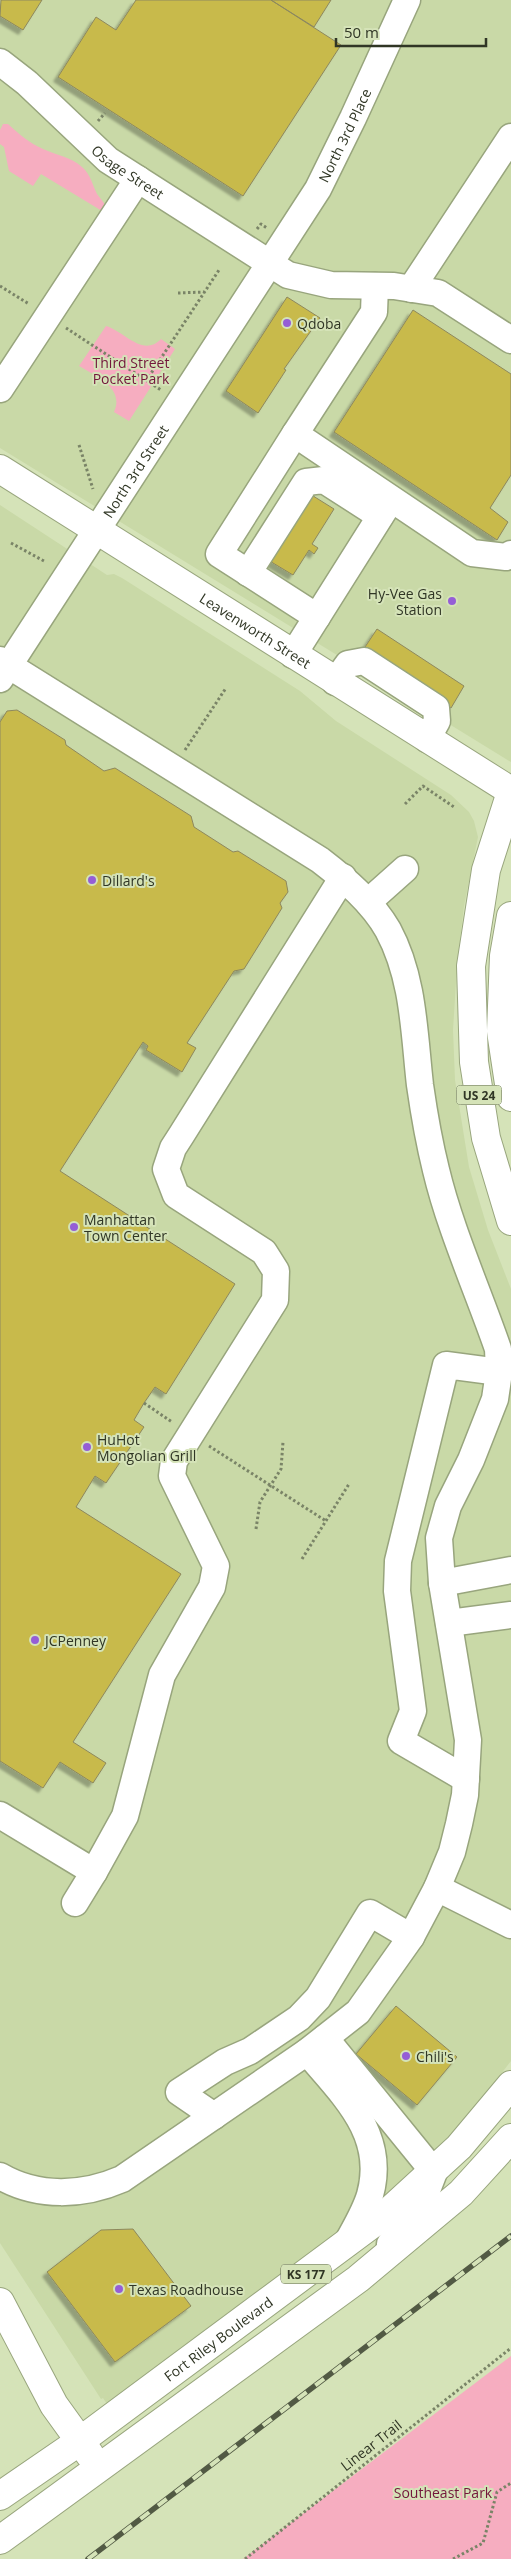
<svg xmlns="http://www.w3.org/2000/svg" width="511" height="2559" font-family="'Open Sans',sans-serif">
  <defs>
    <filter id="shadow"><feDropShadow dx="-4.5" dy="4.5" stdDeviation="1" flood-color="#0004"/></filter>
  </defs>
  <rect width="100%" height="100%" fill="#d5e3b8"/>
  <path fill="#c9d9a7" d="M0,0H511V762L0,448Z
    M0,505L107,575L114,574L122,578L300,691L336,721L451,795L469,812L474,821L478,837L464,906L457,966L453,1030L455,1080L469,1167L488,1230L511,1289V2061L466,2119L406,2178L372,2207L107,2404L103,2398L101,2399L0,2243Z"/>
  <path fill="#f6adc0" d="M3,124H8C19,134 29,143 43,149C56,155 71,157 82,167C91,175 92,184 97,194C100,198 103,201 106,207L102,211L41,174L33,186L9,171L4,147L0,144V130Z
    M106,326C124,331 143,358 161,339L175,349L129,421L114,412C125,388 96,376 79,366Z
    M511,2356V2559H243Z"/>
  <path fill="#c8ba4c" stroke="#8d885e" filter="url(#shadow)" d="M1,0H42L23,30L0,16Z
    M136,0H271L341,45L243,196L58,77L96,17L116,30Z
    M271,0H331L314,27Z
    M287,297L320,318L284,369L286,370L258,413L226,391Z
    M413,310L511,374V475L490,508L508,522L497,540L334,432Z
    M310,494L334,509L312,544L318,548L314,554L309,550L293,575L268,560Z
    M377,629L464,686L451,708L363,650Z
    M17,710L65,740L66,745L104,771L115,768L191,816L194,827L233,852L238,851L286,881L288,892L280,903L282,908L244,969L234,971L187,1043L196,1048L182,1072L146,1050L148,1046L143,1042L60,1171L235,1284L166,1394L155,1387L144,1403L134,1420L144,1427L106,1483L95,1476L76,1507L181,1574L73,1742L106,1763L93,1783L60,1762L43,1788L0,1761V722L7,711Z
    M396,2006L457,2057L417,2105L356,2054Z
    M133,2229L191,2306L115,2362L47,2272L101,2230Z"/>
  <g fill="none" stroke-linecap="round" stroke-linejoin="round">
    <g stroke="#98a57d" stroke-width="29">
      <g id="minor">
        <path id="s1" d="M0,62L27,83L108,160L288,275L331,285L394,286L438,293L511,340"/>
        <path d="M375,286L374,312L295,434L472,553L506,557L511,554"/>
        <path d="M411,289L511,137"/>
        <path d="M0,389L138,179"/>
        <path d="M295,434L219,554L317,617"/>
        <path d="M248,573L306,482L324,480L380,516"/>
        <path d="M293,655L390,501"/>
        <path d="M0,660L320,860C346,880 372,902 388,930C414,978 414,1033 420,1085C424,1113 429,1142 436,1170C450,1229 478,1291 498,1349L499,1372L495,1399L471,1460L448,1506L439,1538L442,1583L468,1740L465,1795L459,1824L452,1852L437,1888L411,1937L358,2012L307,2052L122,2179C83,2196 38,2198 0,2176"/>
        <path id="s2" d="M0,679L318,189L353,118L407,0"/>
        <path d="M335,682L348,664L364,661L436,708L437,721L427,739"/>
        <path d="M368,902L405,869"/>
        <path d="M442,1583L511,1570"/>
        <path d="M449,1623L511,1615"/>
        <path d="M466,1779L401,1741L413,1711L397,1591L398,1561L446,1365L499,1372"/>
        <path d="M0,1815L94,1872L125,1816L162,1675L212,1587L216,1566L172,1476L174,1461L275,1300L276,1271L264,1252L176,1195L166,1169L173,1148L182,1134L343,877"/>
        <path d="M437,1888L511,1925"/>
        <path d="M75,1903L94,1872"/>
        <path d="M325,2038L434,2172L424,2198L390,2244"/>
        <path d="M307,2052C343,2095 387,2134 370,2195C365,2212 355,2228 347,2243"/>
        <path d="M214,2116L179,2092L225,2062L250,2051L299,2018L318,1998L370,1913L411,1937"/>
      </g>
    </g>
    <g stroke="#98a57d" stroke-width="30">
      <g id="major">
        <path id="s3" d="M0,469L511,791"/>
      </g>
    </g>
    <g stroke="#98a57d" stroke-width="30">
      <g id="highway">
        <path d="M511,792L486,870L471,966L474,1062L486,1138L511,1221"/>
        <path d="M511,916L504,956L501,1031L511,1097"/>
        <path d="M0,2302L54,2405L90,2455"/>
        <path id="s4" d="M0,2496L80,2441L387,2213L459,2147L511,2085"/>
        <path d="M0,2540L358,2279L461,2193L511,2138"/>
      </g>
    </g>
    <path stroke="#7a8467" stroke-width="3" stroke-dasharray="2.5 2.5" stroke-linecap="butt" d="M98,121L105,113
      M257,229L261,224L267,228
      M0,286L29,304
      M178,293L204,292
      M66,328L161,390
      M146,381L219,270
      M79,445L93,489
      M11,543L44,561
      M185,750L226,688
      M405,804L423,786L454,807
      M144,1403L172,1422
      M209,1446L326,1521
      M256,1529L260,1502L281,1469L283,1442
      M302,1559L349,1484
      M245,2559L511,2348
      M453,2559L483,2543L497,2492L511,2483"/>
    <use href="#minor" stroke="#fff" stroke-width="26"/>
    <use href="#major" stroke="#fff" stroke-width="28"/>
    <use href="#highway" stroke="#fff" stroke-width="28"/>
    <g stroke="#525a44" stroke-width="5.5">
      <path id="rail" d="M88,2559L511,2236"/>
    </g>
    <use href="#rail" stroke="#d5e3b8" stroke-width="4" stroke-dasharray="11" stroke-linecap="butt"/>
  </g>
  <g fill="#955ed6" stroke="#d5e3b8" stroke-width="2">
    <circle cx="287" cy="323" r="5"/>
    <circle cx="452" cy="601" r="5"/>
    <circle cx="92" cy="880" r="5"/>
    <circle cx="74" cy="1227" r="5"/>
    <circle cx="87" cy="1447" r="5"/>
    <circle cx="35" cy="1640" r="5"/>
    <circle cx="406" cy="2056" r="5"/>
    <circle cx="119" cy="2289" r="5"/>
  </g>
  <g text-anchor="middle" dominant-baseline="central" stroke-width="4" stroke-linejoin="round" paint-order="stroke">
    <g fill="#d5e3b8" stroke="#626a51" stroke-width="1">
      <rect x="456.5" y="1085.5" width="45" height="19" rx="4"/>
      <rect x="281" y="2264.5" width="50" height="19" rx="4"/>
    </g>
    <g font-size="12" font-weight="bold" fill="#303625">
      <text x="479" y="1095">US 24</text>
      <text x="306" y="2274">KS 177</text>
    </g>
    <g font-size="14" fill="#303625" stroke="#d5e3b8">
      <text stroke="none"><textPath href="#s2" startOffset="644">North 3rd Place</textPath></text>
      <text stroke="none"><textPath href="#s1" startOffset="169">Osage Street</textPath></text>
      <text stroke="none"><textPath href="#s2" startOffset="248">North 3rd Street</textPath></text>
      <text stroke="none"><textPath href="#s3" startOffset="302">Leavenworth Street</textPath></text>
      <text stroke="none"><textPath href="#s4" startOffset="269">Fort Riley Boulevard</textPath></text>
      <text transform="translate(371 2445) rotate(-38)">Linear Trail</text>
    </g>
    <g font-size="14" fill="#303625" stroke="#d5e3b8" text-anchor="start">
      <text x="297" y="323">Qdoba</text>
      <text x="442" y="593" text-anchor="end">Hy-Vee Gas<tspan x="442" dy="16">Station</tspan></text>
      <text x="102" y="880">Dillard's</text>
      <text x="84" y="1219">Manhattan<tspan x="84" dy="16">Town Center</tspan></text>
      <text x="97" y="1439">HuHot<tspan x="97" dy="16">Mongolian Grill</tspan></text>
      <text x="45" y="1640">JCPenney</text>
      <text x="416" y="2056">Chili's</text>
      <text x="129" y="2289">Texas Roadhouse</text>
    </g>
    <g font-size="14" fill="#73163b" stroke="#d5e3b8">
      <text x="131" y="362">Third Street<tspan x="131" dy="16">Pocket Park</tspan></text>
      <text x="443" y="2492">Southeast Park</text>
    </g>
  </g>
  <path d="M336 38v8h150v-8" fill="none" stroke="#303625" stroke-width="2.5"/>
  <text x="344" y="38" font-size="15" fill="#303625" stroke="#d5e3b8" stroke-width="4" paint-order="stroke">50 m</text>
</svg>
